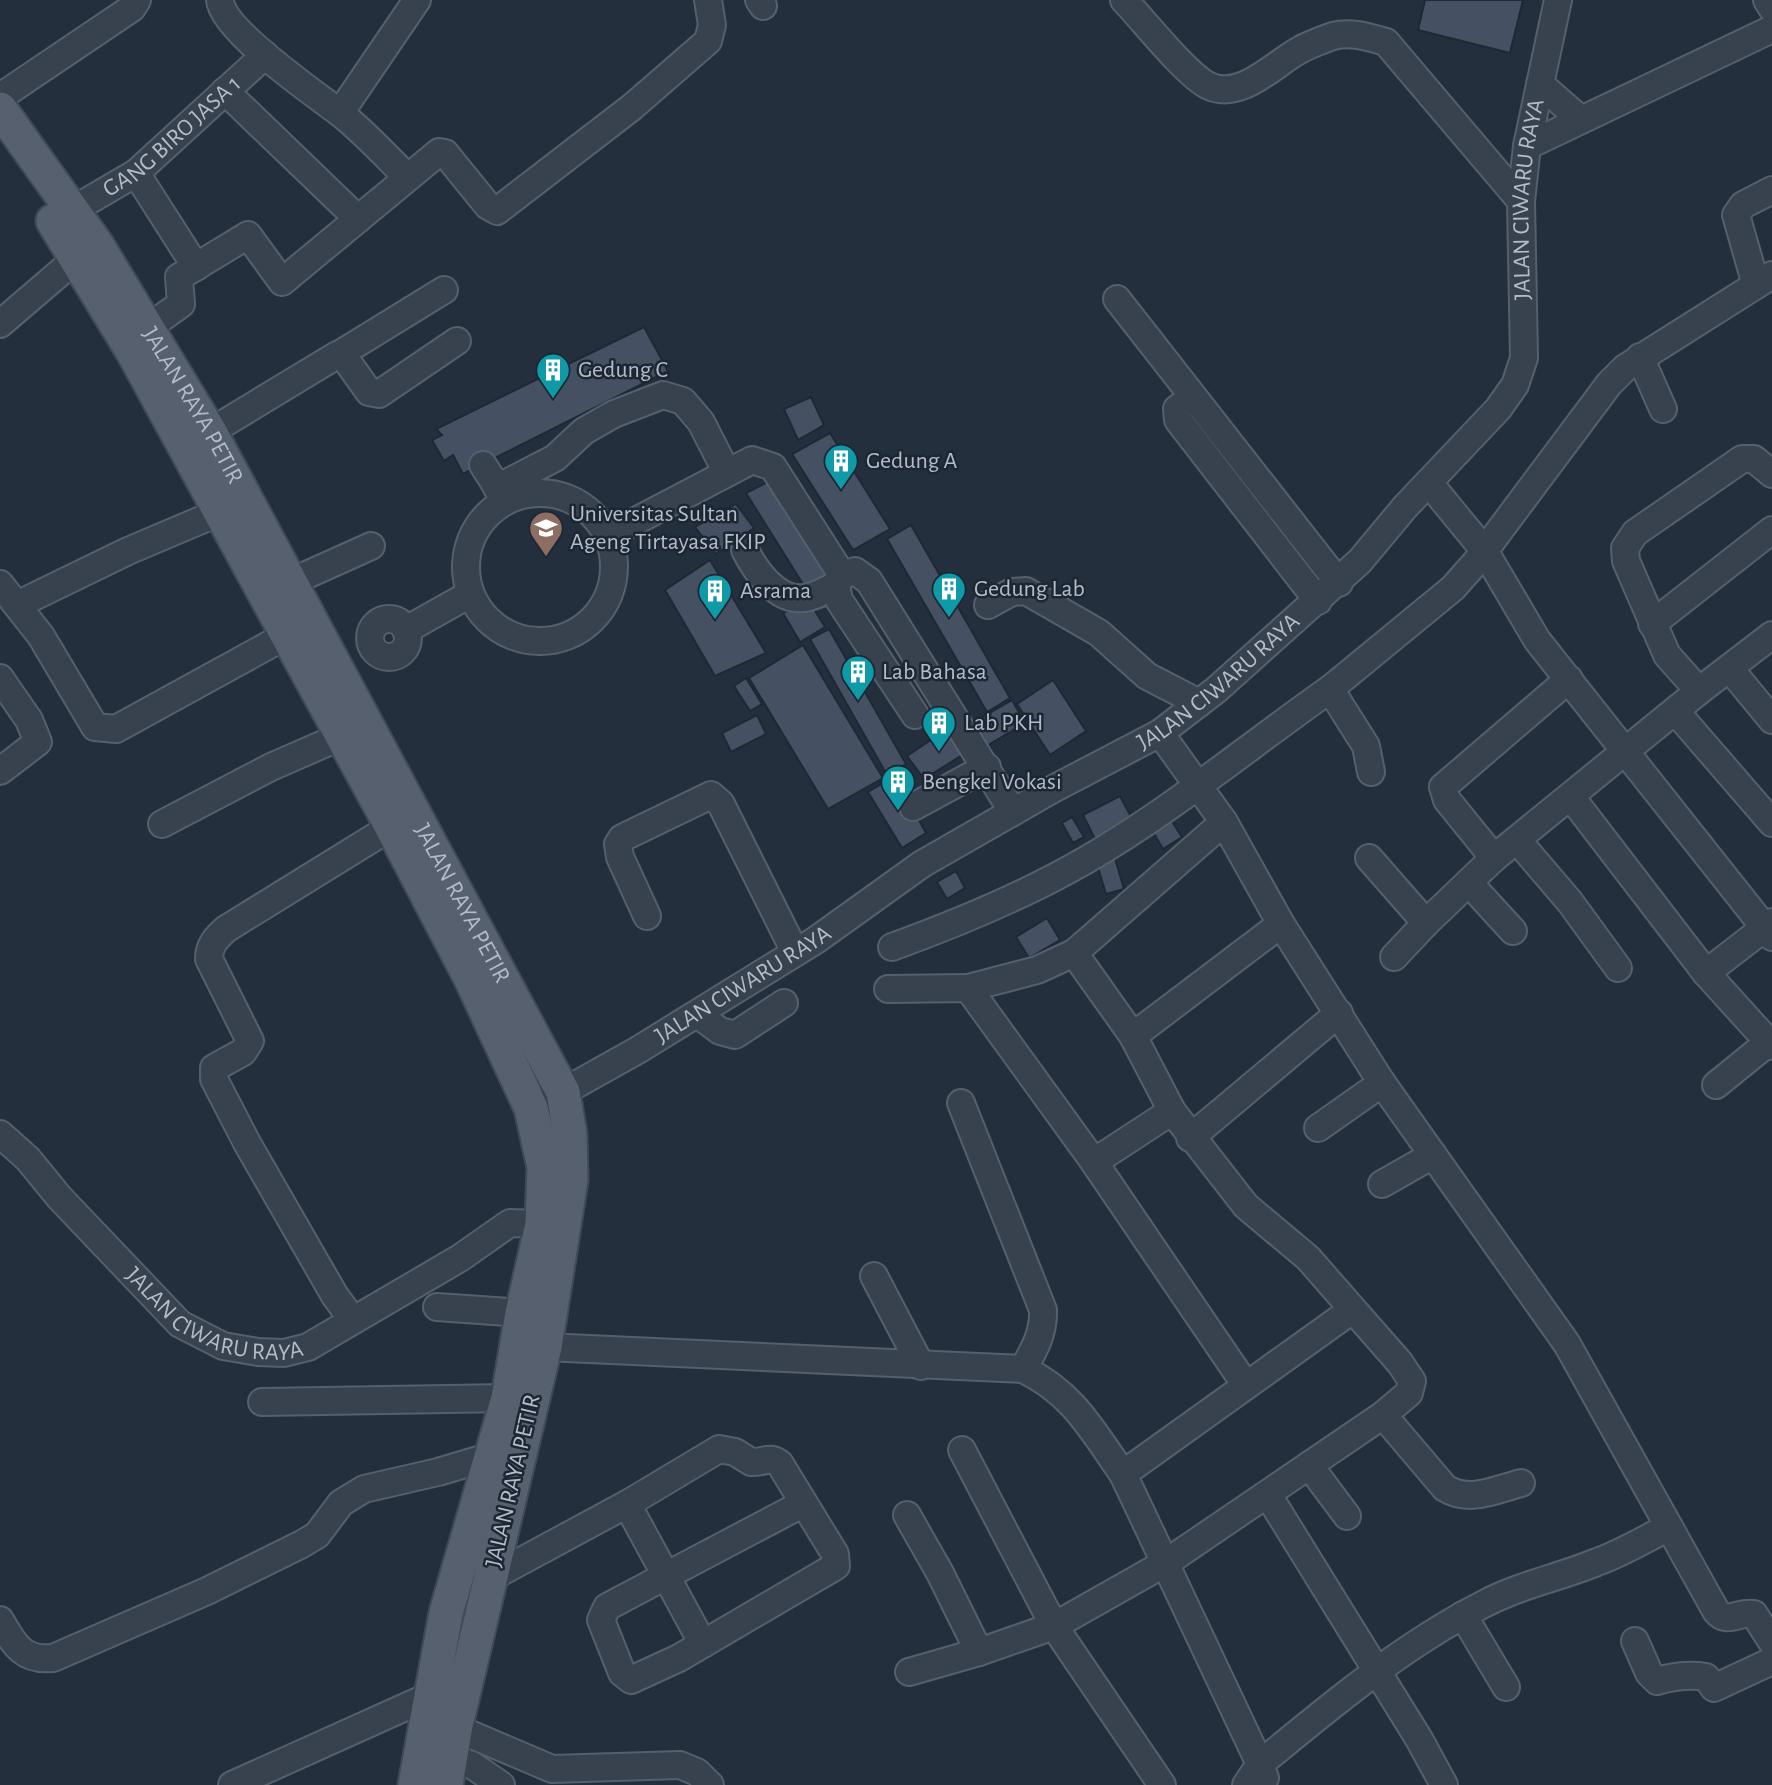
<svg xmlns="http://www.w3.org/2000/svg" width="1772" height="1785" font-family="'Alegreya Sans',sans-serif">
  <rect width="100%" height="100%" fill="#242f3e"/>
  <path fill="#455162" stroke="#1f2835" stroke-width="2" d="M1425,0H1523L1510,53L1418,30Z
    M644,327L668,371L463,474L453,455L444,461L432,440L442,435L436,429Z
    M811,397L824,425L798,440L784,409Z
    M830,433L890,529L853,550L792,454Z
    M774,479L834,574L806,589L746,493Z
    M736,504L754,528L716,554L695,527Z
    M911,525L1010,698L987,712L887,539Z
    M710,560L766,653L715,676L665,590Z
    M809,601L825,627L800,642L783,613Z
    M829,629L906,764L887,775L810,639Z
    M803,645L883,778L828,809L749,678Z
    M746,678L762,704L750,711L734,686Z
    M1053,680L1086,731L1050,755L1017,704Z
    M1012,700L1025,723L985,747L971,724Z
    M757,715L766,734L731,752L722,733Z
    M956,723L972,749L924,779L907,756Z
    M895,776L926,833L902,848L868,792Z
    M1120,796L1135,824L1097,843L1083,815Z
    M1072,817L1084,837L1073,843L1062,823Z
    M1171,820L1182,837L1163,849L1153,832Z
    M1114,855L1124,889L1106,894L1096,861Z
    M956,871L965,888L947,899L937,882Z
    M1047,918L1060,940L1029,958L1016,937Z"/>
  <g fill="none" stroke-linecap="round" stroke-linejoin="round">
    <g stroke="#565f6c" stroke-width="30">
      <g id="minor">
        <path d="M220,0C222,30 315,94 340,113C364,132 386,156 407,177"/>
        <path d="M759,0L763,6"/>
        <path d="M1124,0C1144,21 1184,72 1207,85C1239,102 1273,65 1298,51C1308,45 1322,40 1333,36C1350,31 1369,37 1386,42L1521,201"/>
        <path d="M1767,0L1772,8"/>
        <path d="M1540,84L1581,120"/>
        <path d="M225,91L358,219"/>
        <path d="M0,97L132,8L137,0"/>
        <path d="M340,113L417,0"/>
        <path d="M1527,146L1772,29"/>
        <path d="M136,173L196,267"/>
        <path id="s1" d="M71,211L136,173L265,55"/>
        <path d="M1756,285L1736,215L1743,205L1772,190"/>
        <path d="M1117,299L1339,583"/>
        <path d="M0,324L77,258"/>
        <path d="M149,327L181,304L179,277L248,235L282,282L439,152L445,153L488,206L497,211L632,107L708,41L712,25L708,0"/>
        <path d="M340,354L444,290"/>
        <path d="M1640,357L1663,409"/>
        <path d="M1192,397L1177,409L1178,420L1318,601"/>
        <path d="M210,432L337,355L344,357L369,392L379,394L457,341"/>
        <path d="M483,465L506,501"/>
        <path d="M1772,474L1754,459H1742L1635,533L1625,548L1626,561L1667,655L1699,691L1772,635"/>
        <path d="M1429,483L1484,550L1537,640L1772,937"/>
        <path d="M497,488L555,458L584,431L614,414L663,395L683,401L701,422L727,473"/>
        <circle cx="540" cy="567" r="74"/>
        <path d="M607,536L752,460L773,467L842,575"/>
        <path d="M745,550C755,570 777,602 804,598C815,597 826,590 836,585"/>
        <path d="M291,582L371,546"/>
        <path d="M0,584L41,636L95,727L116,729L287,635"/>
        <path d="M19,604L128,551L220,512"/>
        <path d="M988,605L1012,592L1026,591L1099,633L1147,676L1199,703"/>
        <circle cx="389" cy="638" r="19"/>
        <path d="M1652,624L1772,530"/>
        <path d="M406,630L470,594"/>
        <path d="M1730,669L1772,720"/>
        <path d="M0,678L29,720L38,742L0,771"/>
        <path d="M1569,679L1443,787L1447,800L1494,858L1699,691"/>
        <path d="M1677,713L1772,823"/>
        <path d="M915,715L839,600L836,585L842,575L855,571L869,581L1013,812"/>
        <path d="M1160,733L1224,822L1281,924L1382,1083L1567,1344L1716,1611C1727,1625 1739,1611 1754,1614L1772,1642"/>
        <path d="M1371,772L1366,746L1330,689L1453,588L1476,562L1609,384L1625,368L1772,275"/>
        <path d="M1571,797L1706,973L1772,1046"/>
        <path d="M913,807L987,767"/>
        <path d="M162,824L271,767L342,736"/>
        <path d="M1517,840L1570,902L1618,968"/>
        <path d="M1369,858L1426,923L1494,858"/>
        <path d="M1469,883L1513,931"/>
        <path d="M647,916L620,857L618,844L622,838L711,795L721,804L795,952"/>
        <path d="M892,947C958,923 1024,896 1086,860C1172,810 1249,746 1330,689"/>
        <path d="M1074,953L1133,1036"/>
        <path d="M1394,957L1426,923"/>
        <path d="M1706,973L1772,922"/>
        <path d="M968,988L1037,970L1074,953L1224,822"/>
        <path d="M888,989L968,988L1094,1162L1245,1384"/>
        <path d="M697,1014L720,1031L735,1035L784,1003"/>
        <path d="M1716,1085L1769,1042"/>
        <path id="s2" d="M547,1101L638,1050L816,940L922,864L1053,789L1160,733L1216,690L1360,561L1405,507L1498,409L1515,385L1524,358L1521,201L1527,146L1558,0"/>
        <path d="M961,1103L1043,1310C1044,1333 1034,1350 1023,1369"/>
        <path d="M1318,1128L1382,1083"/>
        <path id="s3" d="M0,1134L28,1159L59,1197L180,1324L223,1346L258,1352L284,1353L308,1347L460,1258L510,1223L542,1224"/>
        <path d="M1190,1138L1339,1013"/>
        <path d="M1094,1162L1172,1111"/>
        <path d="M1382,1184L1433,1155"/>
        <path d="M874,1276L921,1366"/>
        <path d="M437,1307L522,1313"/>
        <path d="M352,1319L335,1296L247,1143L214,1079V1068L243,1052L250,1041L209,959C209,945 216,938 226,929L391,827"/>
        <path d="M545,1347L1023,1369C1073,1393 1092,1430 1123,1474"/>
        <path d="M262,1402L508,1398"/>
        <path d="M1383,1415L1445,1488C1469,1503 1495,1490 1521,1483"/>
        <path d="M962,1450L1054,1626L1162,1785"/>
        <path d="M1309,1465L1347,1516"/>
        <path d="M1268,1495L1419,1739L1444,1785"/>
        <path d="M627,1504L703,1644"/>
        <path d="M907,1515L940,1573L979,1652L1054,1626L1167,1562L1383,1415L1409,1393L1412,1381L1400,1363L1308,1258L1246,1206L1172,1111L1133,1036L1281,924"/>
        <path d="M490,1578L627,1504L719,1449L735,1452L751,1462C763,1463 770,1455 780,1464L835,1554L836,1566L679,1658L631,1680L622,1673L601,1620L607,1607L804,1503"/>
        <path d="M1463,1615L1506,1687"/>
        <path d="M0,1620C14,1644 22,1661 53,1658L207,1591L302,1544L317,1535L341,1503L364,1489L438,1472L492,1456"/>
        <path d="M1635,1641L1649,1673L1657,1681C1674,1676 1688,1674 1706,1677L1714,1688L1772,1661"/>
        <path d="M909,1672L979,1652"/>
        <path d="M437,1720L552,1769L680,1765L697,1772L710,1785"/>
        <path d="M434,1754L472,1765L501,1785"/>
        <path d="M1265,1778L1260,1764C1329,1707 1402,1646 1482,1605C1519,1585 1558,1578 1597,1562C1622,1553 1645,1539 1669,1527"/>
        <path d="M232,1785L432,1695"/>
        <path d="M1246,1785L1260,1764L1123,1474L1352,1310"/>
      </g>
    </g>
    <g stroke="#414a57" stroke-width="37">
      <g id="major">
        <path id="s4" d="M0,109L97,245L210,432L563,1092L570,1135L571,1180L545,1347L456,1725L446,1785"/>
        <path d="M53,221L133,352L388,820L471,979L531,1108L544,1167L542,1224L522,1313L508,1398L446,1613L415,1785"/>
      </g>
    </g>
    <use href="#minor" stroke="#38414e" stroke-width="26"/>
    <use href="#major" stroke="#56606e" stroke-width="33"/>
  </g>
  <defs>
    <g id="building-pin" transform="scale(1.75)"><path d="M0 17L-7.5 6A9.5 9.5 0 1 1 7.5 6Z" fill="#0f9aa8" stroke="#1d2633"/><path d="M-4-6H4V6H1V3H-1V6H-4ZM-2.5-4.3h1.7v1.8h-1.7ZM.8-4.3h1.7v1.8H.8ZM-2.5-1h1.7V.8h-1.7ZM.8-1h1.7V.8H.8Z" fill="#fff"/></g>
    <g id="university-pin" transform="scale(1.75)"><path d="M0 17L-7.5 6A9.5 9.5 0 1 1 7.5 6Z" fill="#8d6e63" stroke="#1d2633"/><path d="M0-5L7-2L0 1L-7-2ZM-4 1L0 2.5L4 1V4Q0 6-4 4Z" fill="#fff"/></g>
  </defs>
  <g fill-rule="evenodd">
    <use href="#building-pin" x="553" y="370"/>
    <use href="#building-pin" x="841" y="461"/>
    <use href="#university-pin" x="546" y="528"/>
    <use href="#building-pin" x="949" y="589"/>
    <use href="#building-pin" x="715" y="591"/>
    <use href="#building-pin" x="858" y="672"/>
    <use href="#building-pin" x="939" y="723"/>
    <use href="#building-pin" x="898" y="782"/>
  </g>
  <g text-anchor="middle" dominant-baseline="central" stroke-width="5" stroke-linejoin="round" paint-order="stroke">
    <g font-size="24" fill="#b4bcc9" stroke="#1d2633">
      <text stroke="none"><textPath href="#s1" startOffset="126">GANG BIRO JASA 1</textPath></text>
      <text stroke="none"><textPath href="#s2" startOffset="1402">JALAN CIWARU RAYA</textPath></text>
      <text stroke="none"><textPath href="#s4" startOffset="354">JALAN RAYA PETIR</textPath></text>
      <text stroke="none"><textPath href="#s2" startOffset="793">JALAN CIWARU RAYA</textPath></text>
      <text stroke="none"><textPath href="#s4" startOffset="920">JALAN RAYA PETIR</textPath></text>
      <text stroke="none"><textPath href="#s2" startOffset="228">JALAN CIWARU RAYA</textPath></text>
      <text stroke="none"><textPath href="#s3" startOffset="290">JALAN CIWARU RAYA</textPath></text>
      <text transform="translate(513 1481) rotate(-77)">JALAN RAYA PETIR</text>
    </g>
    <g font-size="24" fill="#b4bcc9" stroke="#1d2633" text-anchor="start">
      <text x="578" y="370">Gedung C</text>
      <text x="866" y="461">Gedung A</text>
      <text x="570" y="514">Universitas Sultan<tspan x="570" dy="28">Ageng Tirtayasa FKIP</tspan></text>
      <text x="974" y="589">Gedung Lab</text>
      <text x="740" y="591">Asrama</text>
      <text x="882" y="672">Lab Bahasa</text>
      <text x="964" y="723">Lab PKH</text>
      <text x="922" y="782">Bengkel Vokasi</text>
    </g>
  </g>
</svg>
